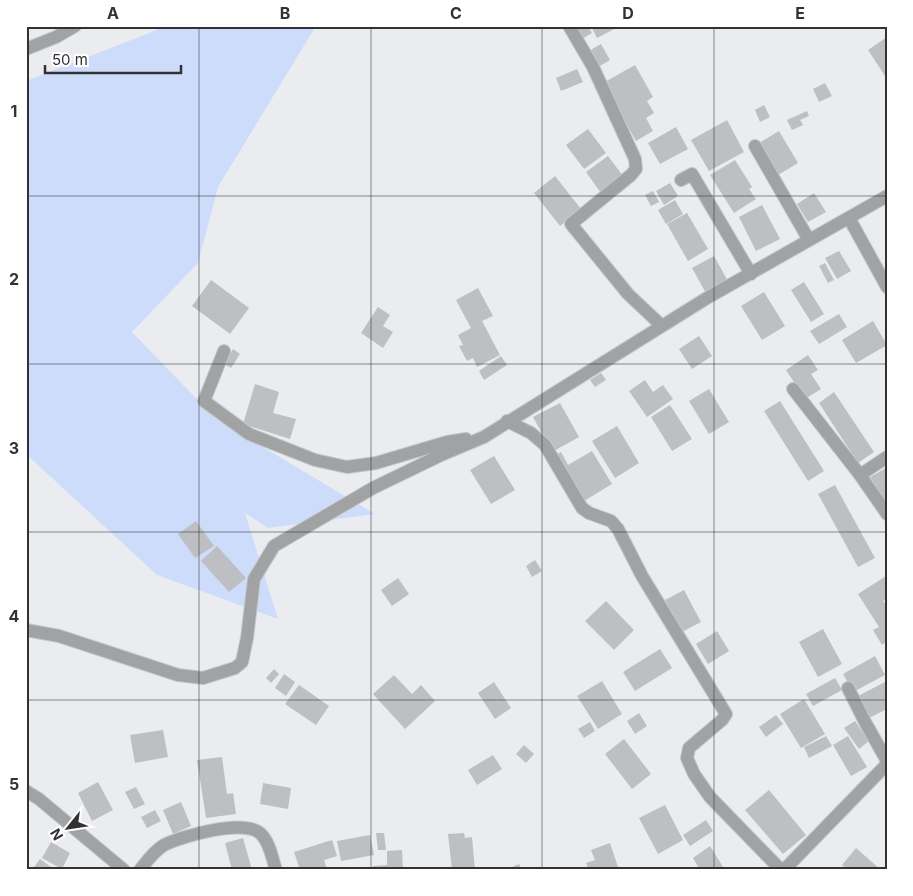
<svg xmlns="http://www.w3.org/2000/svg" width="913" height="896" font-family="Inter,sans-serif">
  <rect width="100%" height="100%" fill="#eaecf0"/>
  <path fill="#cedcfc" d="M161,26H316L218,187L198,263L132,332L216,419L375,514L268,528L245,513L278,619L157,575L26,454V81L157,30Z"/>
  <path fill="#bdbfc3" d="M576,26H588L592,33L582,39Z
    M591,26H620L597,38Z
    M887,37V79L868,50Z
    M601,44L610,60L598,67L589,51Z
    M635,65L653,97L647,101L654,113L646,118L653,131L636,141L603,83Z
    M577,69L583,82L561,91L556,78Z
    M825,83L832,96L819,102L813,89Z
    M764,105L770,117L760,122L755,110Z
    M807,111L809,116L800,120L803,125L792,130L787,120Z
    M727,120L744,152L709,171L691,140Z
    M676,127L688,149L660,164L648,143Z
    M588,129L606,153L584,169L566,145Z
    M779,131L798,163L778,175L759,143Z
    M608,156L623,176L601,193L586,172Z
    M735,160L752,187L749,189L756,199L734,213L710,175Z
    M555,176L581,209L560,226L534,193Z
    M670,183L678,196L664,205L656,191Z
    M653,191L659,202L651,206L645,195Z
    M814,193L826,212L808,222L797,204Z
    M675,200L683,214L666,224L658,210Z
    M762,205L780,239L756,251L739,217Z
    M687,213L708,249L688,261L667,224Z
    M839,251L851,271L837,279L825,258Z
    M714,256L729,283L707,295L692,268Z
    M825,263L834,280L828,283L819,266Z
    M211,280L249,308L230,334L192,306Z
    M804,282L824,314L811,322L791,290Z
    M478,288L493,316L482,321L500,355L477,367L473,358L467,361L459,346L463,345L458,335L471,328L456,300Z
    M764,292L785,326L762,340L741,306Z
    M378,307L390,315L383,326L393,332L383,348L361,333Z
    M839,314L847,327L819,344L810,331Z
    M873,321L887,345L856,363L842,340Z
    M699,336L712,356L692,369L679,349Z
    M233,349L240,354L231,368L224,364Z
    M808,355L818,370L811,374L821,389L805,399L786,370Z
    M501,356L507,365L484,380L479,371Z
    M601,373L606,380L595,387L590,380Z
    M645,380L653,392L663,385L673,399L647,417L629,391Z
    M255,384L279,392L273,413L296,419L290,439L243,424Z
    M709,389L729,422L709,434L689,401Z
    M834,392L874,452L858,463L819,403Z
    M780,401L824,471L808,481L764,411Z
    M560,403L579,437L552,452L533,417Z
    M670,405L692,439L672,451L651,417Z
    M617,426L639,463L615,478L592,441Z
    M592,451L612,484L584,501L556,455L561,452L568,465Z
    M494,456L515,490L491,504L470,470Z
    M886,468L887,469V504L870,477Z
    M835,485L875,558L858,567L818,494Z
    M196,521L214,546L195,558L178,534Z
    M217,546L246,578L229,592L201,561Z
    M535,560L542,571L532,577L526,566Z
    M886,576L887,578V599L883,601L887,606V641L882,645L873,630L879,627L858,594Z
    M398,578L409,594L392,606L381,590Z
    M684,590L701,622L682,632L665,600Z
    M606,601L634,630L614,650L585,621Z
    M823,629L842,664L818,677L799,642Z
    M717,631L729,651L708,664L696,644Z
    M660,649L672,668L635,691L623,672Z
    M875,656L885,675L853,692L843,674Z
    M274,669L279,674L271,683L266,678Z
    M284,674L295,682L286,696L275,688Z
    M394,675L412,694L421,685L435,701L405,729L373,694Z
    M835,678L842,690L813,706L806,694Z
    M602,681L622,714L598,729L577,696Z
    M887,681V709L869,718L858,696Z
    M494,682L511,708L495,719L478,693Z
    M299,685L329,706L316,725L285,704Z
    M804,699L825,734L801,748L780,714Z
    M639,713L647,726L635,734L627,721Z
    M776,715L783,724L766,737L759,727Z
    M855,721L869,741L859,749L844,728Z
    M590,722L595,731L584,738L578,729Z
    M163,730L168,757L135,763L130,735Z
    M826,736L832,746L809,758L804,747Z
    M848,736L867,767L851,776L833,745Z
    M624,739L651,774L632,789L605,754Z
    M524,745L534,754L526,763L516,754Z
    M493,755L502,769L477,785L468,770Z
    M222,757L227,794L233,793L236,814L206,818L197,760Z
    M98,782L113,810L92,821L78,793Z
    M263,783L291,788L288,809L260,804Z
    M136,787L145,804L134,809L125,792Z
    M769,790L806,835L783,854L745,810Z
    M181,802L191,826L173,834L163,810Z
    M665,805L683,840L658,854L639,818Z
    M155,810L161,821L147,828L141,817Z
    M706,820L713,831L690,846L683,835Z
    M376,833H384L386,850H378Z
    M464,833L465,838L472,837L475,870H452L448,834Z
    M370,835L374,855L341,861L337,841Z
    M243,838L252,870H232L225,843Z
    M332,840L337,856L324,860L327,870H300L294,852Z
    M51,842L70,853L62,869L42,858Z
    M610,843L619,870H589L586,863L595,860L591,850Z
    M710,846L725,870H700L693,858Z
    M856,848L881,870H848L842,865Z
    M402,850L403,870H373V866L387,865V851Z
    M40,859L55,870H32Z
    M519,864L522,870H505Z"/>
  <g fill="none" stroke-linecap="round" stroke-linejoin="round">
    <g stroke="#c5c7ca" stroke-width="14">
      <path id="minor" d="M569,26L593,67L635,159L636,169L631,175L571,224L628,294L662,326
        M26,49L56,37L75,26
        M755,146L809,240
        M681,180L692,174L751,274
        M849,218L887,287
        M224,351L204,401L249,434L315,460L347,467L376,463L447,442L466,439
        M793,389L860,475
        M507,421L531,433L545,445L582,508L589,513L611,521L618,529L642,576L726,714L722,720L689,748L687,758L694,774L710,797L781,870
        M887,457L860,475L887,514
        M26,630L59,636L178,675L203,678L235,668L242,662L247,638L254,579L274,546L373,488L441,455L484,437L707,298L887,196
        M848,688L865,722L887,761
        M26,791L39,799L124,870
        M140,870C147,861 154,851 164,845C182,836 245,818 261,834C270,843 272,858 276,870
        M784,870L887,764"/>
    </g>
    <use href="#minor" stroke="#a1a2a3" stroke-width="12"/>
  </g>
  <path fill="none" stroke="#323234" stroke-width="1" stroke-opacity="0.55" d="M199,26V870M371,26V870M542,26V870M714,26V870M26,196H887M26,364H887M26,532H887M26,700H887"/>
  <rect width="913" height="896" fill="none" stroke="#ffffff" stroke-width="55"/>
  <g transform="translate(68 828) rotate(240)" stroke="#ffffff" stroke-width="4" paint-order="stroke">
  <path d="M0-4L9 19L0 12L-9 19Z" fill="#323234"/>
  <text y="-8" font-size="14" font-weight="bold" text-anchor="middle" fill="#323234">N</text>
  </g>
  <path d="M45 65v8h136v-8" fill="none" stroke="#323234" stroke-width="2.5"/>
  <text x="52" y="65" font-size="15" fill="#323234" stroke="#ffffff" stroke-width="4" paint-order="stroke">50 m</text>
  <rect x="28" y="28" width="858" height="840" fill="none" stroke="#323234" stroke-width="2"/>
  <g font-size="16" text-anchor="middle" font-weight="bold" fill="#323234">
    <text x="113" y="19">A</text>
    <text x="285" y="19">B</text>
    <text x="456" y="19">C</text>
    <text x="628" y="19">D</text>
    <text x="800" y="19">E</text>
    <text x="14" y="117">1</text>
    <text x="14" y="285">2</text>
    <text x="14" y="454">3</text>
    <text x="14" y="622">4</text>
    <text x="14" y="790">5</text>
  </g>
</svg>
